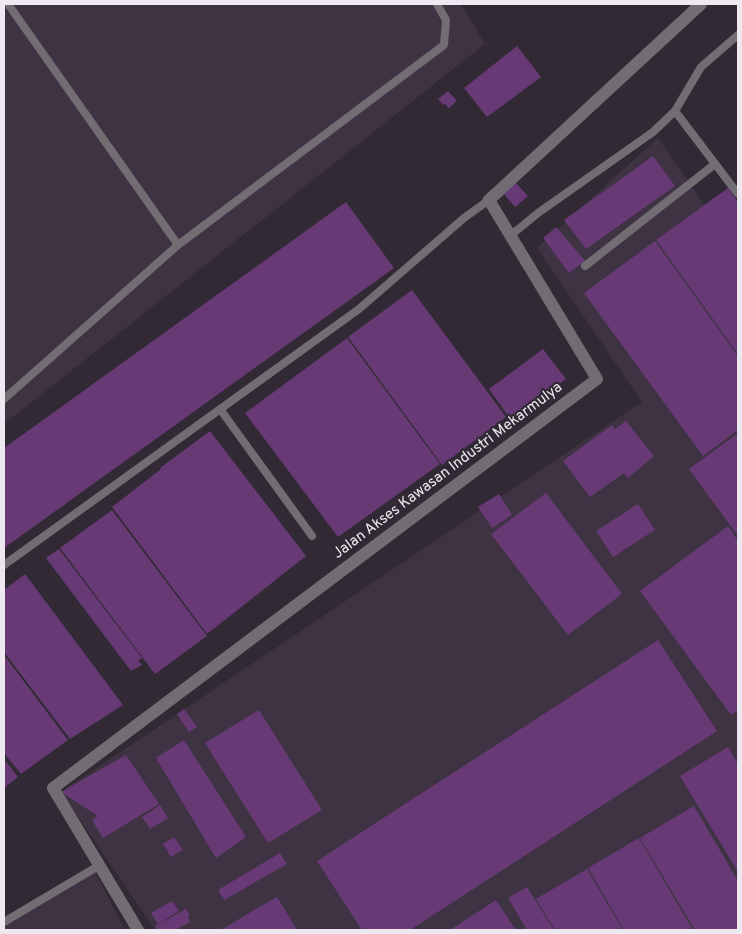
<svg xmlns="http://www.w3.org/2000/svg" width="742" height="934" font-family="Overpass,sans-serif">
  <rect width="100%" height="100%" fill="#312934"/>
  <path fill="#3f3343" d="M4,4H461L485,44L4,424Z
    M658,138L738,253V930H155L61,792L642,402L537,248Z
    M92,866L125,930H4V927Z"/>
  <path fill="#673a76" d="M517,46L541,77L487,117L464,88Z
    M448,91L457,101L449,108L445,104L443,105L438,99Z
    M653,156L675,186L586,249L564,220Z
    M516,183L528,196L515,207L504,194Z
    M728,188L738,202V354L656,240Z
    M346,202L394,268L4,548V448Z
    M556,227L585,261L569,273L543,238Z
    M655,241L738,356V430L703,456L584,293Z
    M412,290L506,417L442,465L348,337Z
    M347,338L440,464L338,537L245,413Z
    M543,349L566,379L511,420L489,389Z
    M626,421L654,456L628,478L624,473L590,497L563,461L612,425L615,429Z
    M210,431L306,556L207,634L112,507L161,469L160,468Z
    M738,433V536L689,469Z
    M546,493L622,594L568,635L491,534Z
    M499,494L512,515L492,528L478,507Z
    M638,504L655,530L613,557L596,531Z
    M112,510L207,636L155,674L60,548Z
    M728,526L738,541V710L731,715L640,591Z
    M59,549L142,658L138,661L142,665L131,671L46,558Z
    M25,574L123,705L70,739L4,652V590Z
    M658,640L717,731L410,930H362L317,861Z
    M4,655L68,740L21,774L4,753Z
    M184,709L197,727L189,732L177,714Z
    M259,710L322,810L268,843L205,743Z
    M184,740L246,837L216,858L156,758Z
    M728,747L738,764V872L680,776Z
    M126,755L159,804L103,838L92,820L98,816L61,792Z
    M4,759L18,777L4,788Z
    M160,805L168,818L150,829L142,817Z
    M694,806L738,881V930H695L640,838Z
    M174,837L183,850L171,857L163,844Z
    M639,838L693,930H624L588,868Z
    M280,853L287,864L224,900L218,890Z
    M587,869L623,930H555L536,899Z
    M527,887L554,930H527L508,898Z
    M277,897L297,930H221L251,912Z
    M496,900L516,930H450Z
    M172,901L179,911L158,924L151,913Z
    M186,909L190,916L188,917L190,922L175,930H157L155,926Z"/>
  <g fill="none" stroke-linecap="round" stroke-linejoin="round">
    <path stroke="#716d72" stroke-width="8" d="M8,4L178,245
      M675,111L738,194
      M510,236L538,213L653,132L675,111L701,67L738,35
      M585,266L715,164
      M4,399L178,245L444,45L446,20L437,4
      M220,409L312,536
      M4,565L359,309L464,218L489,200
      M4,922L100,865"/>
    <path stroke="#716d72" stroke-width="12" d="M138,930L53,788L597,379L489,200L701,4"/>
  </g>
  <g text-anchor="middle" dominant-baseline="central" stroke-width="4.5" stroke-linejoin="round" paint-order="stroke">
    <g font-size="15" fill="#eee9f0" stroke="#312934">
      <text transform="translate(448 471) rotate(-37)">Jalan Akses Kawasan Industri Mekarmulya</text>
    </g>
  </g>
  <rect width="742" height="934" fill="none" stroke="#eee9f0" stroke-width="10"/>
</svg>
